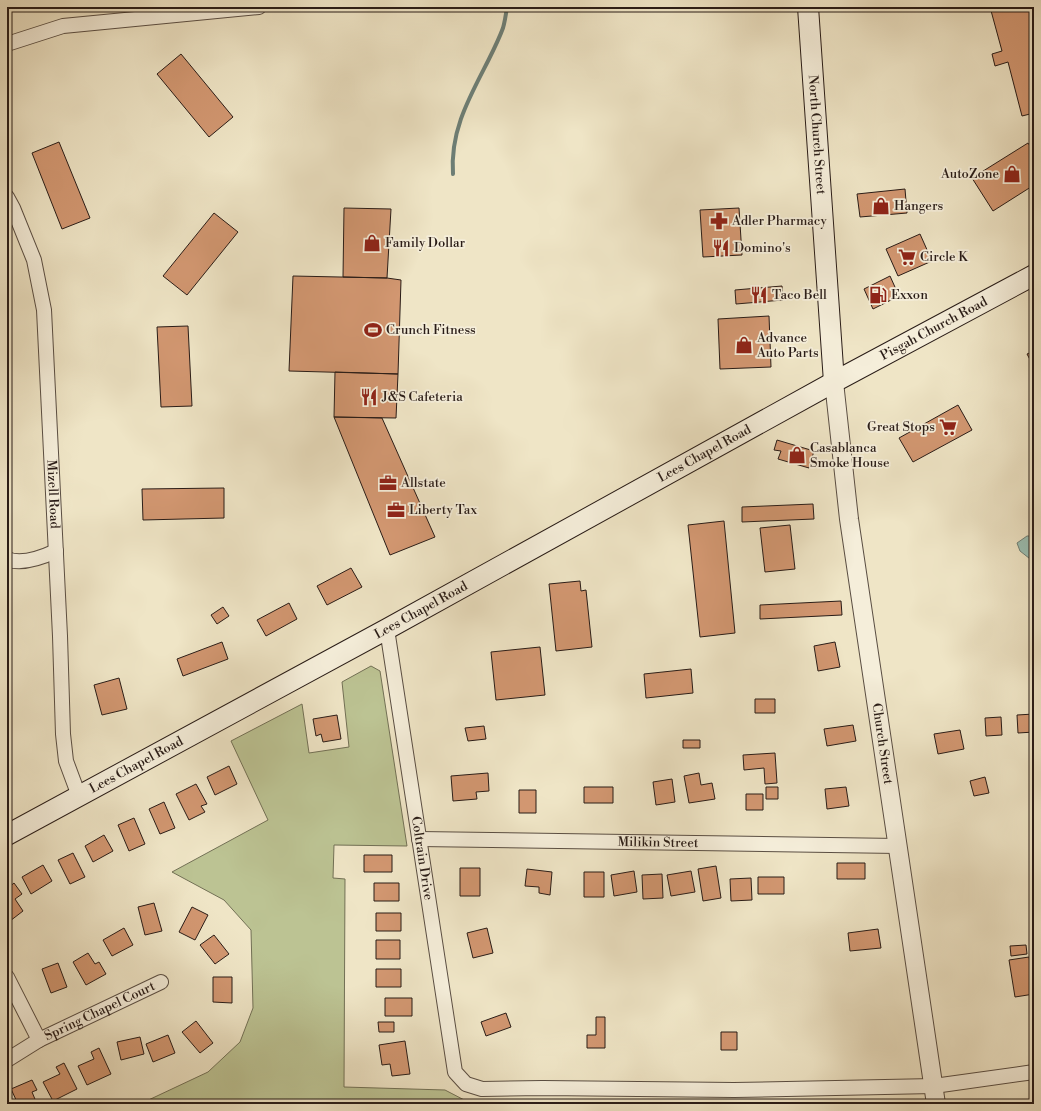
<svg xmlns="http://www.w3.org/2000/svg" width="1041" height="1111" font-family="'Libre Bodoni',serif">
  <rect width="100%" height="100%" fill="#efe5c6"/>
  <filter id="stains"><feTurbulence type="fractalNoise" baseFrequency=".005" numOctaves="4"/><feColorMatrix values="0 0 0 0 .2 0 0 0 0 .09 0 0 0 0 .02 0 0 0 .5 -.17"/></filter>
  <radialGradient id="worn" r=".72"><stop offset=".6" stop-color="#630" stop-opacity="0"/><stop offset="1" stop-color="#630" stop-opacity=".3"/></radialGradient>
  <path fill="#bcc393" stroke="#727055" d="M371,666L380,671L407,846L334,845L333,878L345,879L344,1087L445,1090L470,1103V1104H140L208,1072L240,1042L253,1008L251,930L224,900L172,872L268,820L231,741L302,704L309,753L349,747L342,682Z"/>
  <path fill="#9abfb3" stroke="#6d7e75" d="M1027,536H1034V562L1020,551L1017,543Z"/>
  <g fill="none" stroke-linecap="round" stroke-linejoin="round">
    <path stroke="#6d7e75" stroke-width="4" d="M453,174C450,131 469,98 488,61C493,51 499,39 503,28C505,21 506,14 507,7"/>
  </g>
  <path fill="#d29771" stroke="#291c17" d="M990,7H1034V113L1022,116L1008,62L995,66L992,54L1002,51Z
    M181,54L233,117L209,137L157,74Z
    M59,142L90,218L62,229L32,153Z
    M1028,143L1034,152V185L993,211L972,178Z
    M905,189L907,213L860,217L857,194Z
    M344,208L391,209L387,278L343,277Z
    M739,208L742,255L703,257L700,210Z
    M214,213L238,232L187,295L163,276Z
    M920,234L932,261L898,276L886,249Z
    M293,276L387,278L401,280L398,374L289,371Z
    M890,276L899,296L873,309L864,289Z
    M782,286L783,300L736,304L735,290Z
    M7,315L10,336L7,337Z
    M769,316L771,367L720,369L718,319Z
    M188,326L192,406L161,407L157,327Z
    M1034,351V367L1027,354Z
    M335,372L398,374L396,418L334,417Z
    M958,405L972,430L913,462L899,438Z
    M334,417L382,418L435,537L390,555Z
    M777,440L814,451L809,468L778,459L781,451L774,450Z
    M224,488V518L143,520L142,489Z
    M813,504L814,519L742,522V507Z
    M724,521L735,633L700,637L688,525Z
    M790,525L795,569L765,572L760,528Z
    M351,568L362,587L327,605L317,586Z
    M580,581L581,591L586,590L592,647L556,651L549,584Z
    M841,601L842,615L760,619V605Z
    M289,603L297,619L266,636L257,620Z
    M223,607L229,616L217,624L211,615Z
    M222,642L228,659L183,676L177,659Z
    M835,642L840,667L818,671L814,646Z
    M540,647L545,695L496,700L491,652Z
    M691,669L693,693L646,698L644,674Z
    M119,678L127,709L102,715L94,685Z
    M755,699H775V713H755Z
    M1034,714V732L1018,733L1017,715Z
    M337,715L341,739L323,742L321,734L316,736L313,719Z
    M1001,717L1002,735L986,736L985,718Z
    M853,725L856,741L827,746L824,729Z
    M484,726L486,739L468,741L465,728Z
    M960,730L964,749L938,754L934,734Z
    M683,740H700V748H683Z
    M775,753L777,783L765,784L764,768L744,770L743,755Z
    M229,766L237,784L215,795L207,777Z
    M488,773L489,791L476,792L477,799L453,801L451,776Z
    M699,773L701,785L712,783L715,799L689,803L684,776Z
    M985,777L989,793L974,796L970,781Z
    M672,779L675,802L656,805L653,782Z
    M196,784L207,804L201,806L205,812L189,820L176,794Z
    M584,787H613V803H584Z
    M766,787H778V799H766Z
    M846,787L849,806L827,809L825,789Z
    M519,790H536V813H519Z
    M746,794H763V810H746Z
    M164,802L175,828L160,834L149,809Z
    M134,818L145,844L129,851L118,825Z
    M104,835L113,851L93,862L85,846Z
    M73,853L85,877L70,884L58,860Z
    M364,855H392V872H364Z
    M837,863H865V879H837Z
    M43,865L52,881L31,894L22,877Z
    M716,866L721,898L703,901L698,869Z
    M460,868H480V896H460Z
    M527,869L552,872L550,895L539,893V887L525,886Z
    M634,871L637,892L614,896L611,875Z
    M691,871L695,892L671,896L667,875Z
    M584,872H604V897H584Z
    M662,874L663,898L643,899L642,875Z
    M758,877H784V894H758Z
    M751,878L752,900L731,901L730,879Z
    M14,883L22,894L15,899L23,911L10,921L7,916V889Z
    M374,883H399V901H374Z
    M154,903L162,931L145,935L138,907Z
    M192,907L208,915L195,940L179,932Z
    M376,913H401V931H376Z
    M124,928L133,945L112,956L103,940Z
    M487,928L493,953L473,958L467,933Z
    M878,929L881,948L850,951L848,933Z
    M214,935L229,954L215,964L200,945Z
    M376,940H400V959H376Z
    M1026,945L1027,954L1011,956L1010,946Z
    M88,953L95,964L99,962L106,974L86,985L73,962Z
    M1029,957L1034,988V994L1015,997L1009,960Z
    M58,963L67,987L51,993L42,969Z
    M376,969H401V987H376Z
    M213,977H232V1003L213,1002Z
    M385,998H412V1016H385Z
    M506,1013L511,1027L486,1036L481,1022Z
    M596,1017H605V1048H587V1035H596Z
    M196,1021L213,1043L200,1053L182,1032Z
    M378,1022H394V1032H379Z
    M721,1032H737V1050H721Z
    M168,1035L175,1053L153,1062L146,1044Z
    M140,1037L144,1054L121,1060L117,1042Z
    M405,1041L410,1074L392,1076L390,1064L382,1065L379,1045Z
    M99,1048L111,1074L87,1085L78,1066L94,1059L91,1052Z
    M64,1063L77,1089L53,1101L43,1082L60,1074L56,1067Z
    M32,1080L37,1090L32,1092L37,1104H18L11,1089Z"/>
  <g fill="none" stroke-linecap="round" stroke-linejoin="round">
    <g stroke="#5a4e43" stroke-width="16">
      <g id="minor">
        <path d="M7,44L63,26L259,7"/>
        <path id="s1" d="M7,197L13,208L34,260L44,310L60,636L63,734L66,761L79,796"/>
        <path d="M7,559C21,565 43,557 56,551"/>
        <path id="s2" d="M387,629L455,1072L466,1084L482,1089L543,1088L734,1090L934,1086L1034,1072"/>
        <path id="s3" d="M419,839L898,846"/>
        <path d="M7,977L39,1040"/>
        <path id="s4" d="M7,1060L39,1040L161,982"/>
      </g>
    </g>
    <g stroke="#5a4e43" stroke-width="20">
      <g id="tertiary">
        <path id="s5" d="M834,382L849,519L936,1104"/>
      </g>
    </g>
    <g stroke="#291c17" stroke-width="22">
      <g id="secondary">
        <path id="s6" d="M808,7L834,382"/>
        <path id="s7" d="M7,835L387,629L834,382L1034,275"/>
      </g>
    </g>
    <use href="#minor" stroke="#f5eeda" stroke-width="14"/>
    <use href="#tertiary" stroke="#f5eeda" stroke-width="18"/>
    <use href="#secondary" stroke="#f5eeda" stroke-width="20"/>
  </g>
  <defs>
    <g id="shop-bare" transform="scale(1.38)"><path d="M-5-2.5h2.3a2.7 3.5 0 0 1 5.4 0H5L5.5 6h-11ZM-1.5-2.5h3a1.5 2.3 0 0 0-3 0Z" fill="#8f2418" stroke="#f5eeda" stroke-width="2.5" paint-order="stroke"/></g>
    <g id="pharmacy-bare" transform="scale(1.38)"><path d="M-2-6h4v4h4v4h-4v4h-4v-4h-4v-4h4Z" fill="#8f2418" stroke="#f5eeda" stroke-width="2.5" paint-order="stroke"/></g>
    <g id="restaurant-bare" transform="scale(1.38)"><path d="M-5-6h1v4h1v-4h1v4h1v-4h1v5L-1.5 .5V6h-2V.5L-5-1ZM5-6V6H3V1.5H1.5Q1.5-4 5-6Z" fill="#8f2418" stroke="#f5eeda" stroke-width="2.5" paint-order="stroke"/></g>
    <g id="supermarket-bare" transform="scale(1.38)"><path d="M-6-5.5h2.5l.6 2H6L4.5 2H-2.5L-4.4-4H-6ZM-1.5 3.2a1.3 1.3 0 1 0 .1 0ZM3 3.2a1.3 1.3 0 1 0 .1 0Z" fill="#8f2418" stroke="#f5eeda" stroke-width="2.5" paint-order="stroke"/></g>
    <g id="fuel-bare" transform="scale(1.38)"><path d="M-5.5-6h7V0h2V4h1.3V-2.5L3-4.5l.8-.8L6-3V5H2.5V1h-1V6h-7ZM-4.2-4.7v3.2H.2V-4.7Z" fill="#8f2418" stroke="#f5eeda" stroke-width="2.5" paint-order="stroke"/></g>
    <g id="stadium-bare" transform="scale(1.38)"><path d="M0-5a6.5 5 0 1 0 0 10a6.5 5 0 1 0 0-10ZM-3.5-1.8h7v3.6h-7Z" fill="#8f2418" stroke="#f5eeda" stroke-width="2.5" paint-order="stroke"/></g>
    <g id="office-bare" transform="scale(1.38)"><path d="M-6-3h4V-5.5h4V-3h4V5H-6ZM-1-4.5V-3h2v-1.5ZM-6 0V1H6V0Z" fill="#8f2418" stroke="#f5eeda" stroke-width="2.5" paint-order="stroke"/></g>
  </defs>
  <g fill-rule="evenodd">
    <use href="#shop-bare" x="1012" y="174"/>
    <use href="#shop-bare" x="881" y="206"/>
    <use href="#pharmacy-bare" x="719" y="221"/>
    <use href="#shop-bare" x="372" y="243"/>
    <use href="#restaurant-bare" x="721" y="248"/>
    <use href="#supermarket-bare" x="907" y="257"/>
    <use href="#restaurant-bare" x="759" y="295"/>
    <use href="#fuel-bare" x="878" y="295"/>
    <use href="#stadium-bare" x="373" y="330"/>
    <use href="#shop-bare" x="744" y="345"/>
    <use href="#restaurant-bare" x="369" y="397"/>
    <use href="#supermarket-bare" x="948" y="427"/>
    <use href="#shop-bare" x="797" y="455"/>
    <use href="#office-bare" x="388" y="483"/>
    <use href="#office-bare" x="396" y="510"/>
  </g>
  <g text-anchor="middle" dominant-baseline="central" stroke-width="3.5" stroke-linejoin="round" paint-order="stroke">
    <g font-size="13" fill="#291c17" stroke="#f5eeda">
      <text stroke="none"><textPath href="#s6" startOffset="128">North Church Street</textPath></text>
      <text stroke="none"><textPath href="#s7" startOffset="1056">Pisgah Church Road</textPath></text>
      <text stroke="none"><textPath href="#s7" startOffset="795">Lees Chapel Road</textPath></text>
      <text stroke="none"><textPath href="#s1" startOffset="304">Mizell Road</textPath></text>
      <text stroke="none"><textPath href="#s7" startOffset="471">Lees Chapel Road</textPath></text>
      <text stroke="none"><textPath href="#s5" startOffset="365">Church Street</textPath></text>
      <text stroke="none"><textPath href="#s7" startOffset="147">Lees Chapel Road</textPath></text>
      <text stroke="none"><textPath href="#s3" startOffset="239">Milikin Street</textPath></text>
      <text stroke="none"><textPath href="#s2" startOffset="232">Coltrain Drive</textPath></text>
      <text stroke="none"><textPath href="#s4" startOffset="105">Spring Chapel Court</textPath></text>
    </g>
    <g font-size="13" fill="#291c17" stroke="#f5eeda" text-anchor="start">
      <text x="999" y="174" text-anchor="end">AutoZone</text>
      <text x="894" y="206">Hangers</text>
      <text x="732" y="221">Adler Pharmacy</text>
      <text x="385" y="243">Family Dollar</text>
      <text x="734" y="248">Domino's</text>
      <text x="920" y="257">Circle K</text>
      <text x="772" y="295">Taco Bell</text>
      <text x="891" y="295">Exxon</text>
      <text x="386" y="330">Crunch Fitness</text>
      <text x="757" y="338">Advance<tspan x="757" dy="15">Auto Parts</tspan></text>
      <text x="382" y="397">J&amp;S Cafeteria</text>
      <text x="935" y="427" text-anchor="end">Great Stops</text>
      <text x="810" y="448">Casablanca<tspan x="810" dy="15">Smoke House</tspan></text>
      <text x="401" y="483">Allstate</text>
      <text x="409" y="510">Liberty Tax</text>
    </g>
  </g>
  <rect width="1041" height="1111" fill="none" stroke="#efe5c6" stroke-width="24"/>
  <rect x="8" y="8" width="1025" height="1095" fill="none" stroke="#291c17" stroke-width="2"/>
  <rect x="12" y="12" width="1017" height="1087" fill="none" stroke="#291c17"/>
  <rect width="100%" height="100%" filter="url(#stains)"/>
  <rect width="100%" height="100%" fill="url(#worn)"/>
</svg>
